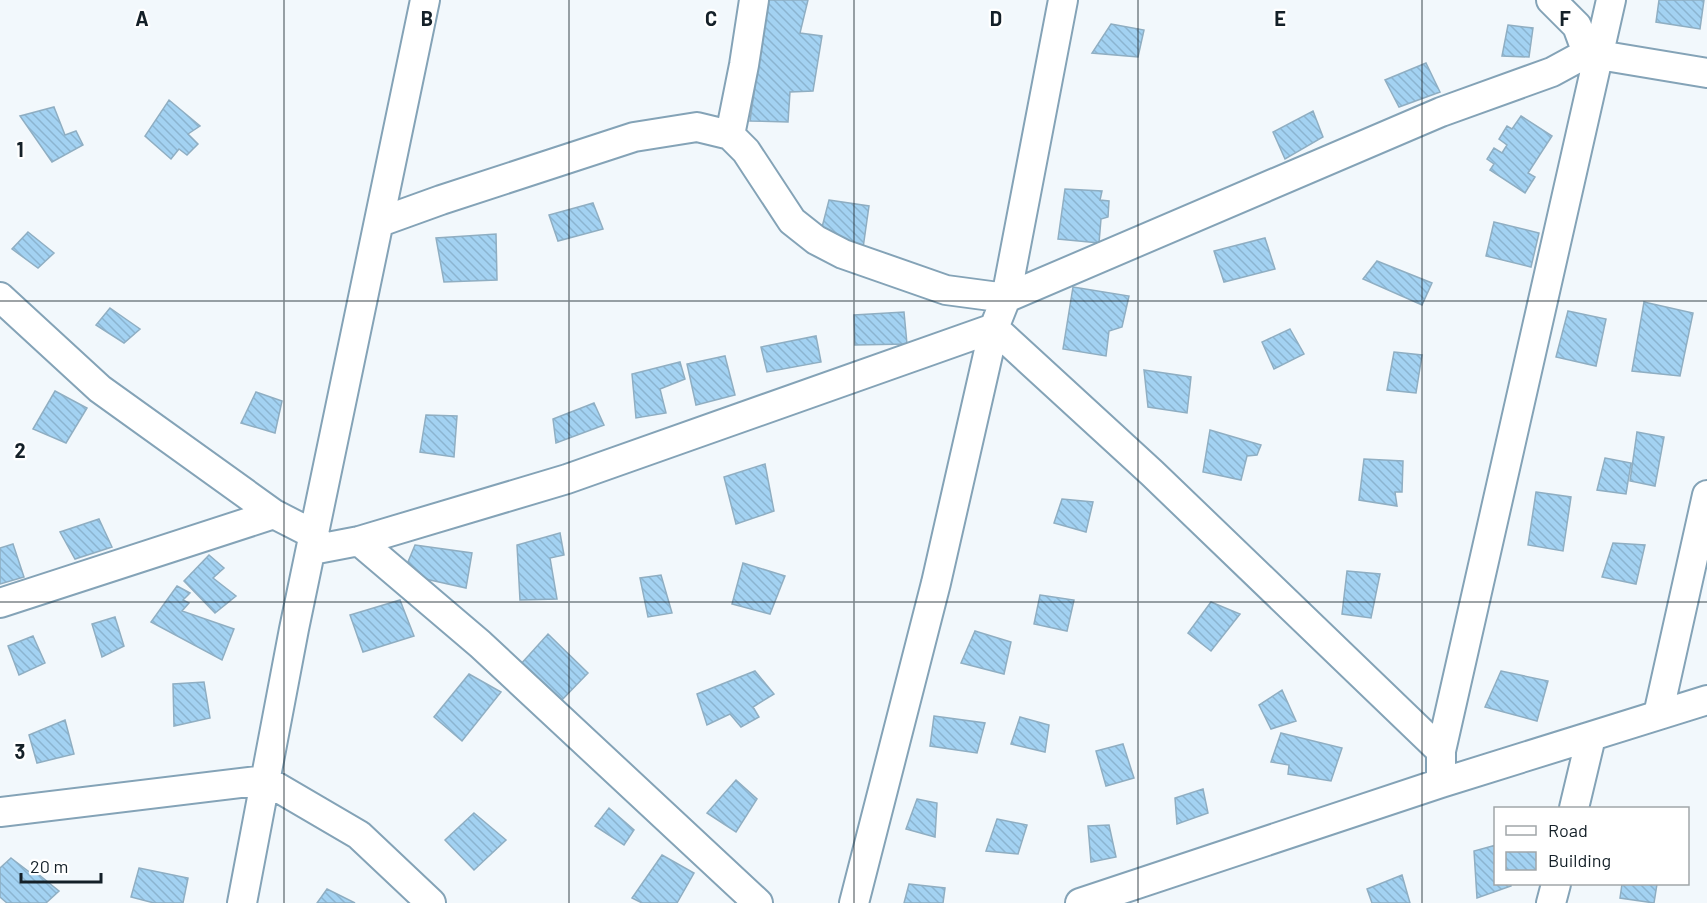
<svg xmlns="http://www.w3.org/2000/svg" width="1707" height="903" font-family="Barlow,sans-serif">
  <defs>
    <pattern id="building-back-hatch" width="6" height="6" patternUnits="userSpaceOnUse" patternTransform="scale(1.5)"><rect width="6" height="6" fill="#a3d2f2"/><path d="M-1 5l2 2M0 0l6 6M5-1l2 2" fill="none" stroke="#8bb4d0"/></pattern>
  </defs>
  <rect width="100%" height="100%" fill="#f2f8fc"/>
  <path fill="url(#building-back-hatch)" stroke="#8faec2" stroke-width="1.5" d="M767,0H808L800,33L822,36L813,91L790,92L788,122L750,121Z
    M1659,0H1704L1700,29L1656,22Z
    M1111,24L1144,30L1138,57L1092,53Z
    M1508,25L1533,28L1529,57L1502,56Z
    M1426,63L1440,92L1399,107L1385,80Z
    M169,100L200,126L188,134L198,144L187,155L179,149L171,159L145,136Z
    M54,107L65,135L76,131L83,145L52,162L20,116Z
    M1313,111L1323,137L1285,159L1273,132Z
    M1521,116L1552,136L1528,173L1535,177L1525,193L1490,170L1494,164L1487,159L1494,148L1502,153L1507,145L1499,139L1507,126L1512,129Z
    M1065,189L1102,191L1100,200L1109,201L1108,217L1101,219L1099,243L1058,239Z
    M829,200L869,206L863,248L819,239Z
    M593,203L603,229L558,241L549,215Z
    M1494,222L1539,233L1531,267L1486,256Z
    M28,232L54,253L38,268L12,249Z
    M496,234L497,280L444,282L436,238Z
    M1265,238L1275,269L1224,282L1214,251Z
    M1377,261L1432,283L1422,305L1363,279Z
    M1073,287L1129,296L1122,327L1109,331L1106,356L1063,349Z
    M1644,302L1693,313L1680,376L1632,371Z
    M110,308L140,329L124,343L96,325Z
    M1568,311L1606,319L1596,366L1556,357Z
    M904,312L907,344L855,345L854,315Z
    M1290,329L1304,354L1274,369L1262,342Z
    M816,336L821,362L767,372L761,347Z
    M1394,352L1422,355L1416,393L1387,390Z
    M725,356L735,395L696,405L687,364Z
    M680,362L685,379L660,389L666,413L636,418L632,374Z
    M1144,370L1191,377L1187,413L1148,407Z
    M55,391L87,408L66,443L33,429Z
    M256,392L282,401L275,433L241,423Z
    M594,403L604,425L556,443L553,419Z
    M426,415L457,416L454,457L420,452Z
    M1210,430L1261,445L1257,455L1247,456L1241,480L1203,472Z
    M1637,432L1664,437L1655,486L1630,481Z
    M1605,458L1631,463L1626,494L1597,490Z
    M1364,459L1403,461L1402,492H1395L1397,506L1359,500Z
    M765,464L774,511L736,524L724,477Z
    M1536,492L1571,497L1563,551L1528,545Z
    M1062,499L1093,502L1086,532L1054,523Z
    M99,519L112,547L75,559L60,532Z
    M560,533L564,555L550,558L557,599L520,600L517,545Z
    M1613,543L1645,545L1636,584L1602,577Z
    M13,544L24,577L0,584V548Z
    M415,545L472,553L466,588L403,574Z
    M209,555L224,568L213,578L236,596L215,613L184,581Z
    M743,563L785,576L770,614L732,604Z
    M1347,571L1380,574L1371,618L1342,614Z
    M661,575L672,613L648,617L640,578Z
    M177,586L190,593L183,600L189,603L182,611L234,629L222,660L151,622Z
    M1040,595L1074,600L1067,631L1034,624Z
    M400,600L414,636L363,652L350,615Z
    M1211,602L1240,614L1211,651L1188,633Z
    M115,617L124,646L102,657L92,624Z
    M975,631L1011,642L1004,674L961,663Z
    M548,634L588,673L559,703L520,665Z
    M33,636L45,663L19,675L8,646Z
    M755,671L774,694L753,707L759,717L741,727L730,714L707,725L697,694Z
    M1501,671L1548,681L1537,721L1485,707Z
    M469,674L501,692L462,741L434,717Z
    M204,682L210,718L174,726L173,684Z
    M1282,690L1296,721L1271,729L1259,705Z
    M934,716L985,723L977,753L930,746Z
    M1020,717L1049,725L1045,752L1011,744Z
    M65,720L74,754L37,763L29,735Z
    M1281,733L1342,748L1331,781L1288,774L1289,765L1271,762Z
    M1123,744L1134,778L1106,786L1096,751Z
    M736,780L757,799L736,832L707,813Z
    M1203,789L1208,813L1177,824L1175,798Z
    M917,799L937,803L935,837L906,829Z
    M609,808L634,830L624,845L595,826Z
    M474,813L506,840L474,870L445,840Z
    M997,819L1027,825L1018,854L986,851Z
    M1109,825L1116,857L1091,862L1088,826Z
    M1496,845V884H1511V886L1477,898L1474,851Z
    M662,855L694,873L677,903H642L632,898Z
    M11,858L32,874H38L59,891L46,903H7L0,897V868Z
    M139,868L188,878L183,903H154L131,897Z
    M1402,875L1410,903H1372L1367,889Z
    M909,884L945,888L943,903H904Z
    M1622,884H1657L1654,903L1620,898Z
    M327,889L355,903H317Z"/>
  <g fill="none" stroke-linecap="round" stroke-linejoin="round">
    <g stroke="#84a3b7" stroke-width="32">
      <path id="minor" d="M1551,0L1577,26L1587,53
        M730,135L744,65L754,0
        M380,222L441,200L634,137L697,127L730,135L746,151L792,221L816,240L843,254L946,290L1006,298L1441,112L1552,72L1587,53L1707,73
        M0,297L100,389L274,514
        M359,541L480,644L758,903
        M312,550L359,541L567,479L994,328L1152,473L1441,751
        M0,603L274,514L315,535
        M1658,715L1707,495
        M1441,783V751L1611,0
        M1574,808L1591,737
        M0,812L265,780L359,835L431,903
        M242,903L294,629L425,0
        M854,903L936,583L994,328L1006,298L1063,0
        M1080,903L1441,783L1707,700
        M1551,903L1556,884"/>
    </g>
    <use href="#minor" stroke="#fff" stroke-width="28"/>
  </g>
  <path fill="none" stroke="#142028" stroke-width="1.5" stroke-opacity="0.55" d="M284,0V903M569,0V903M854,0V903M1138,0V903M1422,0V903M0,301H1707M0,602H1707"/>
  <g font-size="20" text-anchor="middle" font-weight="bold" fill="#142028" stroke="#fff" stroke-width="4.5" stroke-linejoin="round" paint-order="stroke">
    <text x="142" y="26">A</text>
    <text x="427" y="26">B</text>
    <text x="711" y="26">C</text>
    <text x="996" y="26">D</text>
    <text x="1280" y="26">E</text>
    <text x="1565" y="26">F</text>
    <text x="20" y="157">1</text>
    <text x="20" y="458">2</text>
    <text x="20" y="759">3</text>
  </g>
  <rect x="1494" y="807" width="195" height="78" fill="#ffffff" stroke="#a1a6a9" stroke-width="1.5"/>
  <rect x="1506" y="826" width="30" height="9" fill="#ffffff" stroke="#a1a6a9" stroke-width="1.5"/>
  <text x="1548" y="837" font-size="18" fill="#142028">Road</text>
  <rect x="1506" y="852" width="30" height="18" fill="url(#building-back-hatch)" stroke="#a1a6a9" stroke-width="1.5"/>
  <text x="1548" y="867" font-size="18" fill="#142028">Building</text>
  <path d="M21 873v9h80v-9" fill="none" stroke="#142028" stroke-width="3"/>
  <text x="30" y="873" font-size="18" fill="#142028" stroke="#ffffff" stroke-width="4.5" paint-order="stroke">20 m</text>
</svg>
